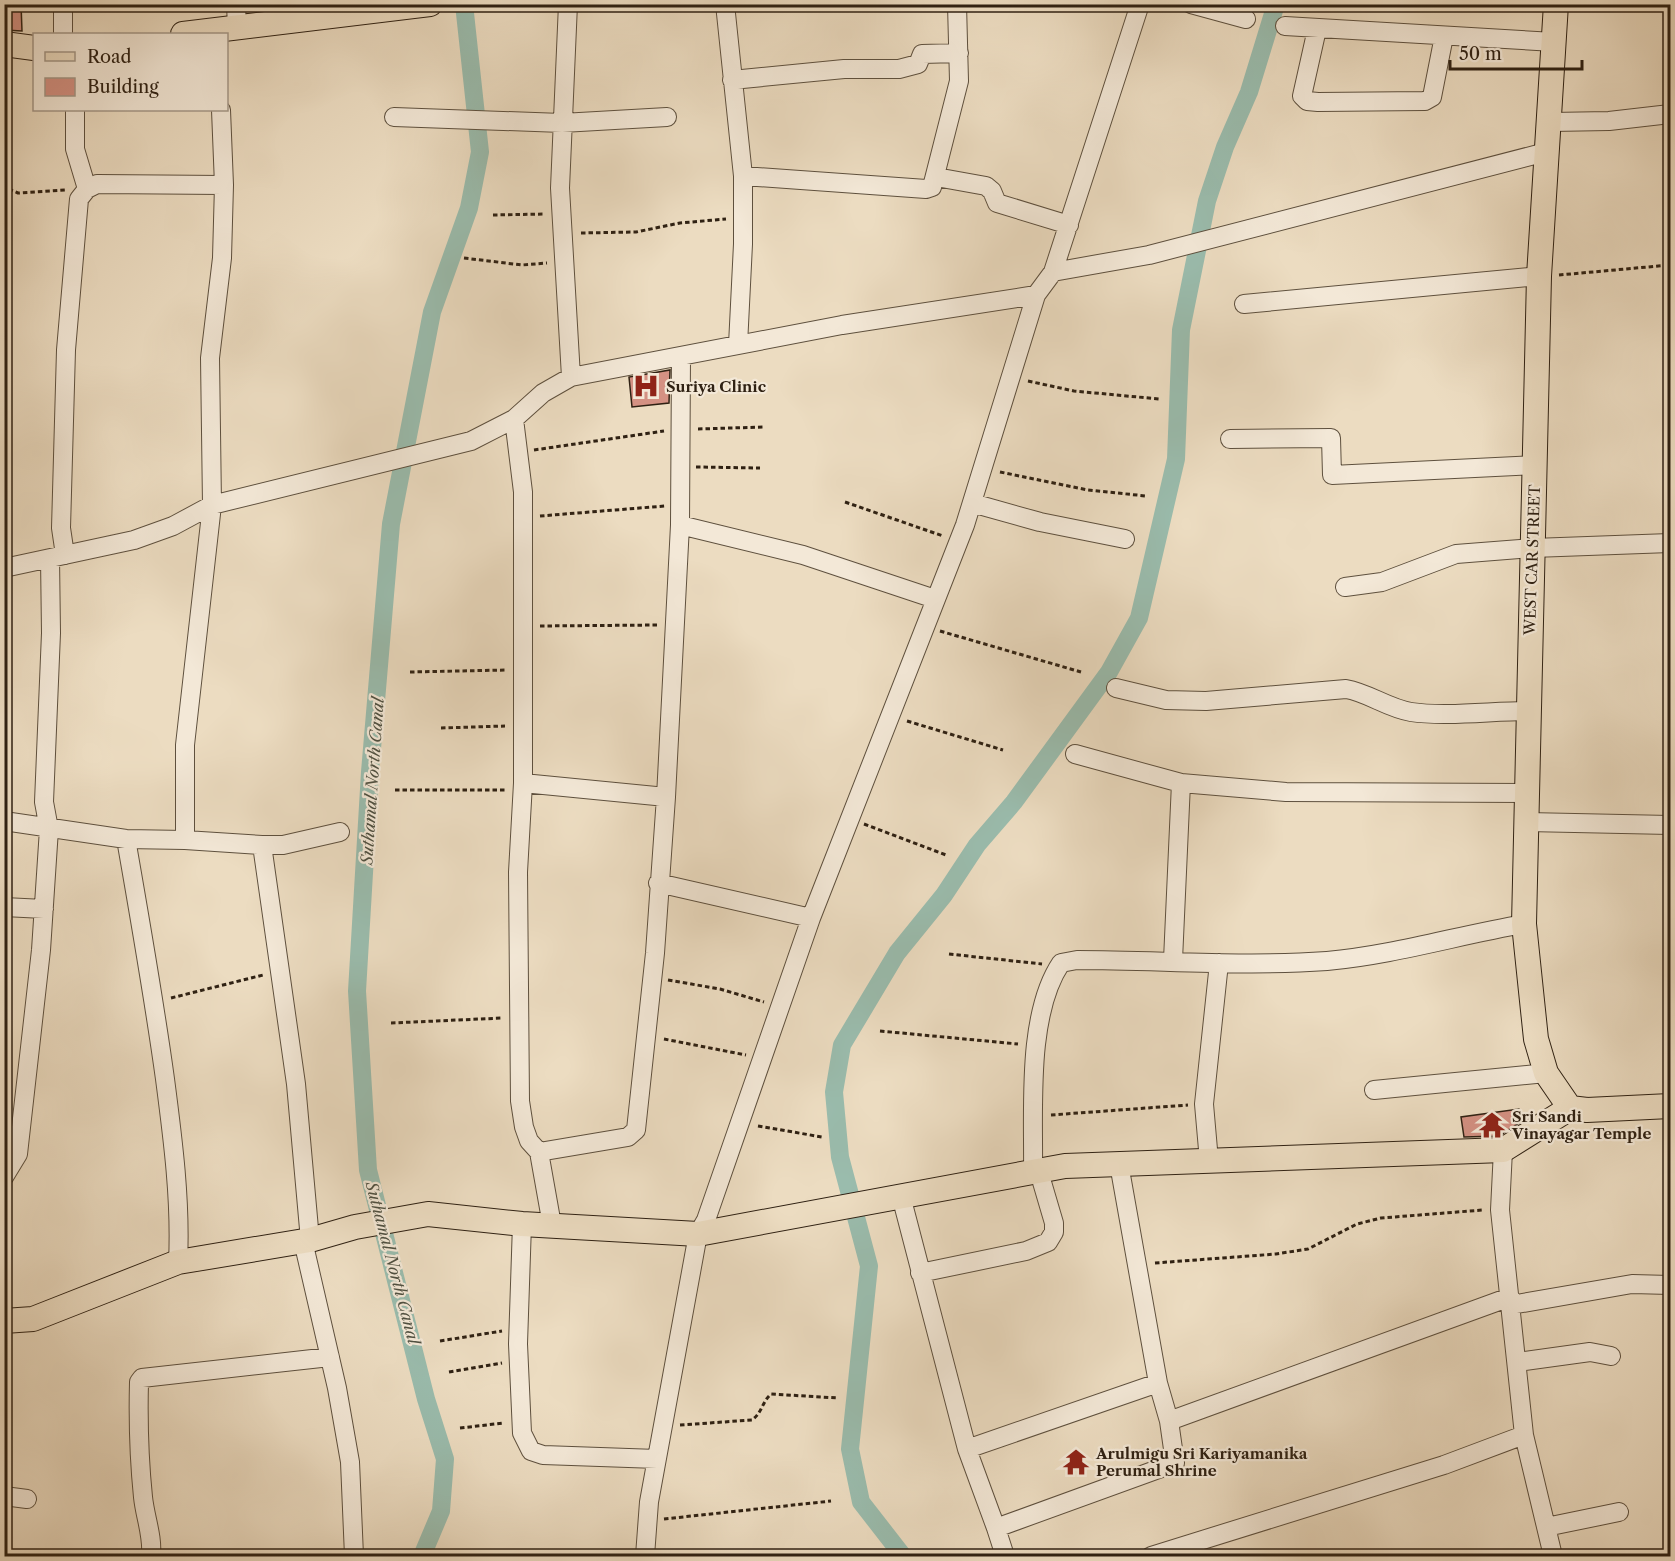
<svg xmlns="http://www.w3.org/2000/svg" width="1675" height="1561" font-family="'Libre Caslon Text',serif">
  <rect width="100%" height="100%" fill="#ecdcc1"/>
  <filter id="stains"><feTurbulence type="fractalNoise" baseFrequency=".00333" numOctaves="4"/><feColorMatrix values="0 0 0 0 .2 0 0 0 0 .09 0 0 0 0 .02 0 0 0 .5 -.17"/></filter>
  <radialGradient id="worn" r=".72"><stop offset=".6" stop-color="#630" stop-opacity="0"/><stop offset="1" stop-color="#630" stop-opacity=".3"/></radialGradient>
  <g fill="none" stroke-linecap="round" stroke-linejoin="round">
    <path stroke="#9abcad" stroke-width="18" d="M422,1556L441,1511L445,1459L426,1399L368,1170L357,991L370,772L391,524L432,312L469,208L480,152L464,4
      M903,1556L861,1502L850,1449L869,1266L840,1157L834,1092L842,1045L897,953L944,895L977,845L1014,802L1109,672L1139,618L1176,459L1181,330L1207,201L1225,147L1249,92L1276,4"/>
  </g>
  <path fill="#d49183" stroke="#2f2113" stroke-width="1.5" d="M4,4H21L22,31L4,30Z
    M670,370L669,403L632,407L629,377Z
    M1519,1109L1521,1122L1499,1136L1464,1137L1461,1117Z"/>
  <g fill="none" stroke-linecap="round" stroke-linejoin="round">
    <g stroke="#5e503e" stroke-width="20">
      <path id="minor" d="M63,4V34
        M236,4L237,28
        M568,4L560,188L571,377
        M725,4L743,176V244L738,345
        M1191,4L1246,19
        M1285,26L1554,42
        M1317,29L1302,96L1307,101L1318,102L1425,101L1432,97L1444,36
        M732,80L844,69H899L918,64L922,54L959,53
        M75,110V149L87,189
        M394,117L562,123L667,117
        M1551,122L1609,121L1670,114
        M743,176L926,189L932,187L959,81L957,4
        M936,177L986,186L992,191L997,203L1069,225
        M1053,272L1149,255L1546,152
        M1244,304L1539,276
        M514,419L523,492V783L518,872L520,1101L524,1127L529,1141L539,1152L552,1225
        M1230,439L1331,438L1332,475L1535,465
        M972,503L1040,522L1125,539
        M680,525L803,555L935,599
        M65,555L61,528L66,350L79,199L87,189L97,184L224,185
        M4,568L134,540L173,526L212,505L471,441L514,419L543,393L571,377L842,325L1036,295
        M1345,587L1382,582L1456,554L1533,548L1670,543
        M1116,688L1166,700L1206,701L1346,689C1369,693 1387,708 1411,712C1445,717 1492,711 1527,711
        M1075,754L1181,783L1286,792L1528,793
        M523,783L666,797
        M4,821L126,839L185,840L262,845H283L340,832
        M1527,822L1670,825
        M126,839C140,919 154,999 165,1079C173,1140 181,1202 178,1262
        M185,840V745L212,505L210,358L222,258L224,185L221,110
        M262,845L296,1084L310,1240
        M658,883L811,918
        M4,907L44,909
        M1173,960L1181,783
        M1374,1090L1546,1073
        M1503,1150L1500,1210L1524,1435L1553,1556
        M539,1152L628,1137L636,1130L655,953L666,797L680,525L681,357
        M1209,1161L1204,1104L1219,963
        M1119,1164L1158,1383
        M1033,1172C1034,1111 1026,1015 1061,963L1077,960C1160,960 1244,967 1327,961C1394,955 1459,935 1524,924
        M4,1177L18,1154L41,950L49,829L44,802L51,633L50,558
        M901,1196L967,1449L1158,1383L1169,1421L1175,1463L996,1528L1005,1556
        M522,1224L518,1344L522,1433L531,1451L543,1455L657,1459
        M303,1241L337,1388L350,1462L354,1556
        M920,1273L1026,1251L1048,1242L1054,1232V1223L1039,1172
        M1511,1305L1632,1284L1670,1285
        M1517,1362L1590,1352L1611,1356
        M1169,1421L1510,1297
        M967,1449L996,1528
        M4,1496L27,1499
        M1546,1527L1619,1512
        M151,1556C153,1536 145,1517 143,1497C139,1458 138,1421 139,1382L142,1378L330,1357
        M645,1556L649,1502L698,1234L706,1220L811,918L965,525L1036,295L1053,272L1140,4
        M1151,1556L1444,1465L1524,1435"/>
    </g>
    <g stroke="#2f2113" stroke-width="26">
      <path id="major" d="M1556,4L1539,276L1524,924L1536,1039L1546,1073L1570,1108
        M183,34L430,4
        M4,44L34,48
        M1570,1108L1587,1110L1670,1106
        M4,1321L33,1319L178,1262L310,1240L355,1227L428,1214L522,1224L698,1234L1065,1166L1503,1150L1570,1108"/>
    </g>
    <path stroke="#2f2113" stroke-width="3" stroke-dasharray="4.5 3" stroke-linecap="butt" d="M4,166L11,190L18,193L65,190
      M493,215L545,214
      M581,233L636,232L680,223L726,219
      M464,258L522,265L547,263
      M1559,275L1670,265
      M1028,381L1074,391L1159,399
      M698,429L764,427
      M534,450L664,431
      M696,467L760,468
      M1000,472L1088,490L1146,496
      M845,502L943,536
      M540,516L665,506
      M540,626L659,625
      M940,631L1081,672
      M410,672L506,670
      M907,721L1003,750
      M441,728L505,726
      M395,790H506
      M864,824L946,855
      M949,954L1042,964
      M668,980L720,989L764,1002
      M171,998L263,975
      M391,1023L503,1018
      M880,1031L1018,1044
      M664,1039L746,1055
      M1051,1115L1188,1105
      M758,1126L822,1137
      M1155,1263L1276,1254L1308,1249L1357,1224L1381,1218L1483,1210
      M440,1341L502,1331
      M449,1372L502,1363
      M680,1425L752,1420C762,1413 762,1402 771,1394L838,1398
      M460,1428L504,1423
      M664,1519L831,1501
      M864,1556L873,1553"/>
    <use href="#minor" stroke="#f3e8d7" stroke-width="18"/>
    <use href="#major" stroke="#ecdcc1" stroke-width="24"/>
  </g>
  <defs>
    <g id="hospital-bare" transform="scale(2.07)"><path d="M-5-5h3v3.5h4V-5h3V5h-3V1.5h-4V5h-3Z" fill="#8f2418" stroke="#f3e8d7" stroke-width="2.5" paint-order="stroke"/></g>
    <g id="temple-bare" transform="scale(2.07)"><path d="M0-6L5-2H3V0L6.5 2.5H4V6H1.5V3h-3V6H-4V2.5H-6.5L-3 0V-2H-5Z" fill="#8f2418" stroke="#f3e8d7" stroke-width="2.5" paint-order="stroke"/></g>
  </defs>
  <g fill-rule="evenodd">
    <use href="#hospital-bare" x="646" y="386"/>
    <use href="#temple-bare" x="1492" y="1125"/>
    <use href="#temple-bare" x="1076" y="1462"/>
  </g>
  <g text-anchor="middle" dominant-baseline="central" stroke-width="4.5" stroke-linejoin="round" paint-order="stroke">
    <g font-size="15" font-weight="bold" fill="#2f2113" stroke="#f3e8d7" text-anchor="start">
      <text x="666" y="386">Suriya Clinic</text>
      <text x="1512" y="1116">Sri Sandi<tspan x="1512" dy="17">Vinayagar Temple</tspan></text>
      <text x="1096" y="1453">Arulmigu Sri Kariyamanika<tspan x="1096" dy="17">Perumal Shrine</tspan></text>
    </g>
    <g font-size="15" fill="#2f2113" stroke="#f3e8d7">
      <text transform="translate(1532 560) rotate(-88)">WEST CAR STREET</text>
    </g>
    <g font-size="16" font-style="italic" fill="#4f5041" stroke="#f3e8d7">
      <text transform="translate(372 781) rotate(-86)">Suthamal North Canal</text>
      <text transform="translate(393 1263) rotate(75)">Suthamal North Canal</text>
    </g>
  </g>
  <rect width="1675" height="1561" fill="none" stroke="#ecdcc1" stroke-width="24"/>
  <rect x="6" y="6" width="1663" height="1549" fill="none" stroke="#2f2113" stroke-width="3"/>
  <rect x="12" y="12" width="1651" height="1537" fill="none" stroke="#2f2113" stroke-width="1.5"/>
  <rect x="33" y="33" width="195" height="78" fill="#f3e8d7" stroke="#a59889" stroke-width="1.5"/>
  <rect x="45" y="52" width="30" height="9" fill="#ecdcc1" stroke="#a59889" stroke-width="1.5"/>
  <text x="87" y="63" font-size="18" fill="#2f2113">Road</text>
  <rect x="45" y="78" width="30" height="18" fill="#d49183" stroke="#a59889" stroke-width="1.5"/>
  <text x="87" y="93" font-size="18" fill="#2f2113">Building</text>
  <path d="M1450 60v9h132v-9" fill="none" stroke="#2f2113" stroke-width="3"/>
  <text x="1459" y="60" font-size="18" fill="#2f2113" stroke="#f3e8d7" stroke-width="4.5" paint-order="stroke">50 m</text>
  <rect width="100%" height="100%" filter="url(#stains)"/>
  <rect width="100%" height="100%" fill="url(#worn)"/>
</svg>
